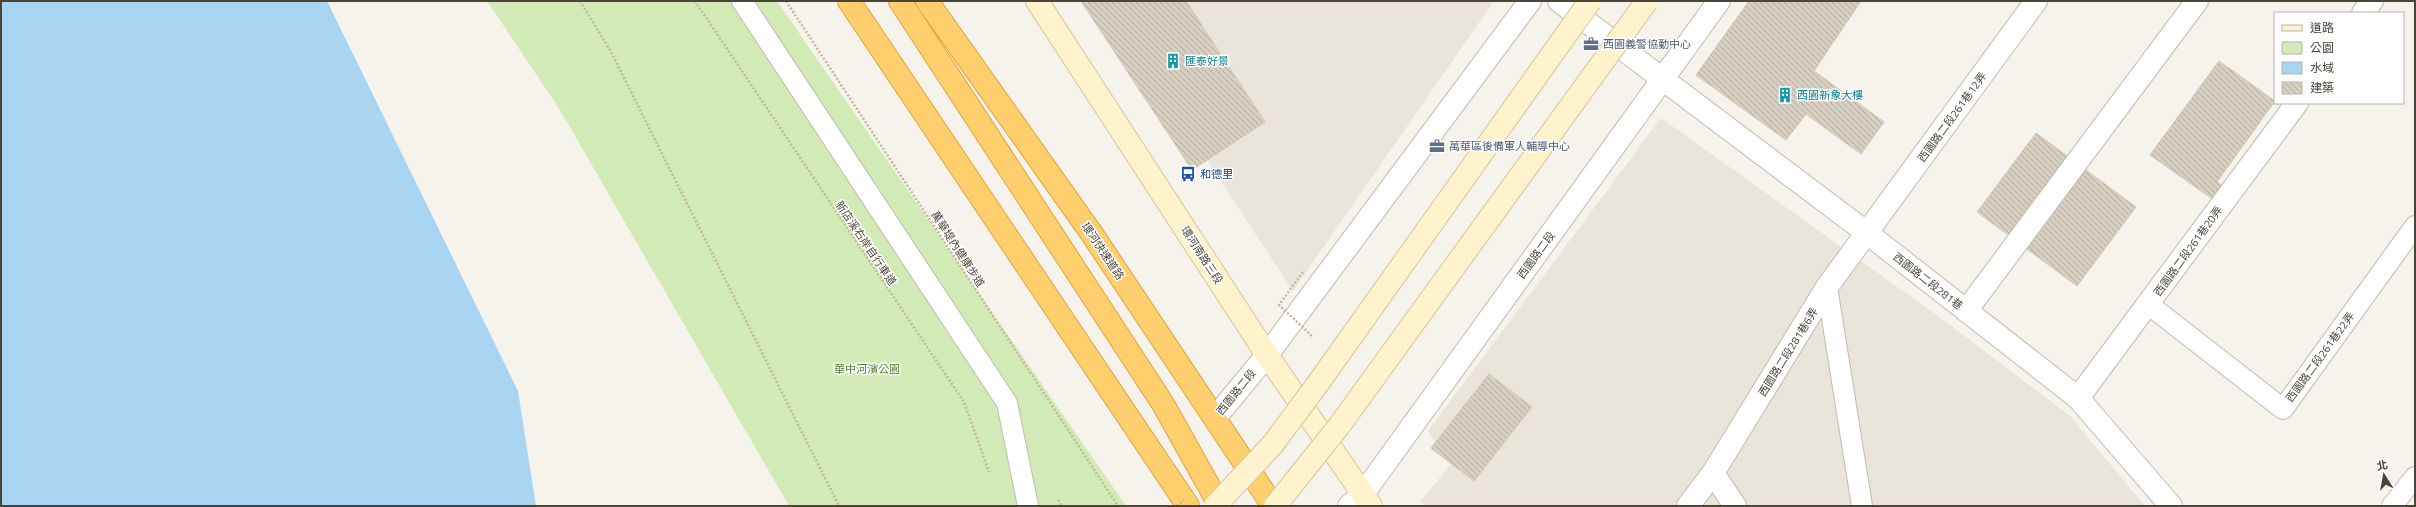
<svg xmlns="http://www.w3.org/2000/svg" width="2416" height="507" font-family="'Titillium Web','Noto Sans TC',sans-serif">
  <defs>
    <pattern id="building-back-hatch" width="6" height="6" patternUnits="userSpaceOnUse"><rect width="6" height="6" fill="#d8cfc1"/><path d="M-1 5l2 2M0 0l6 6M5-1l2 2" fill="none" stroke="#b1aa9e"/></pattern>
  </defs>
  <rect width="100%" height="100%" fill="#f6f3ec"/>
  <path fill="#eae5da" d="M1102,1H1494L1293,291Z
    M1661,118L1949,324L2070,416L2145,506H1425L1421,501L1450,465L1428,431Z"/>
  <path fill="#d2eab5" d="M487,1H777L1126,506H789L560,110Z"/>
  <path fill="#a9d4f2" d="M1,1H327L518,391L536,506H1Z"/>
  <path fill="url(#building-back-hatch)" stroke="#d3c7b4" d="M1081,1H1186L1265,122L1192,170Z
    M1749,1H1861L1814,71L1884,122L1861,154L1806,114L1786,140L1696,75Z
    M2219,61L2275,101L2217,182L2230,191L2221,205L2150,155Z
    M2036,133L2136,207L2077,286L1977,212Z
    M1489,374L1532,407L1474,481L1431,448Z"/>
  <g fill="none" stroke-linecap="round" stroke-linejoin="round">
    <g stroke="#c2bbae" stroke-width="22">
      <path id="lane" d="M742,1L1007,403L1028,506
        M1827,287L1862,506
        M2148,304L2283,409L2415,226
        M2392,506L2415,477"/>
    </g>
    <g stroke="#c2bbae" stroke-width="24">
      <path id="street" d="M1559,1L1867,233L2078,398L2171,506
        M2363,13L2372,1
        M1966,311L2197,1
        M2078,398L2297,103
        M1215,418L1267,355L1530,1
        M1713,473L1735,506
        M1349,506L1363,494L1719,1
        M1688,506L1713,473L1827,287L2036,1"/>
    </g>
    <g stroke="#d6c79b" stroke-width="24">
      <path id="secondary" d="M1037,1L1267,355L1371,506"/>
    </g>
    <g stroke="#e0a43c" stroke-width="24">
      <path id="highway" d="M849,1L1188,506
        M900,1L1163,404L1220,506
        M927,1L1092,234L1273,506"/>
    </g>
    <path stroke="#c4b79f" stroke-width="2.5" stroke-dasharray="2 2" stroke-linecap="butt" d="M580,1L610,50L839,506
      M695,1L964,402L989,472
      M786,1L1118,506
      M1058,500L1062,506"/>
    <use href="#lane" stroke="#fff" stroke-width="20"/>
    <use href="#street" stroke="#fff" stroke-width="22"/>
    <use href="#secondary" stroke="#fff3cd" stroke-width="22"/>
    <use href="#highway" stroke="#ffcf6e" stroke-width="22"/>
    <g stroke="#d6c79b" stroke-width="24" stroke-linecap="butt">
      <path id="secondary-bridge" d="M1215,506L1273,444L1319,382L1590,1
        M1275,506L1339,426L1647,1"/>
    </g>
    <path stroke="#c4b79f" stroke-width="2.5" stroke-dasharray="2 2" stroke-linecap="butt" d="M1303,272L1279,305L1313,337
      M1177,506L1184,500"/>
    <use href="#secondary-bridge" stroke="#fff3cd" stroke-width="22"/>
  </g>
  <defs>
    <g id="office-bare" transform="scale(1.2)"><path d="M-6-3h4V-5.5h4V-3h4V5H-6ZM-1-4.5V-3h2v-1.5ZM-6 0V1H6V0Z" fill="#5c6f8a" stroke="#fff" stroke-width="2.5" paint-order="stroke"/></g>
    <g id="building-bare" transform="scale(1.2)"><path d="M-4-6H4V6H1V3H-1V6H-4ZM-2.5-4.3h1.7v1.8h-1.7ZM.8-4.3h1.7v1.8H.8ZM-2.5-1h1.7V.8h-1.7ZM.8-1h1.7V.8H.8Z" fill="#0f9aa8" stroke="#fff" stroke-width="2.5" paint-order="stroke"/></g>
    <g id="bus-bare" transform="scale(1.2)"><path d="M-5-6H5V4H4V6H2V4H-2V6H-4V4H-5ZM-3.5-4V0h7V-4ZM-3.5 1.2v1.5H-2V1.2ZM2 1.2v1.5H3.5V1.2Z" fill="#1a4fb4" stroke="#fff" stroke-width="2.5" paint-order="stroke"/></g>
  </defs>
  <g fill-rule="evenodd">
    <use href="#office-bare" x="1591" y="44"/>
    <use href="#building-bare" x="1173" y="61"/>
    <use href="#building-bare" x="1785" y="95"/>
    <use href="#office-bare" x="1437" y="146"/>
    <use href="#bus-bare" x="1188" y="174"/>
  </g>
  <g text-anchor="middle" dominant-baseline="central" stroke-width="3" stroke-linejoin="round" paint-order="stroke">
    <g font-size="11" fill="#4e5e75" stroke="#fff" text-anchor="start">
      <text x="1603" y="44">西園義警協勤中心</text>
      <text x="1449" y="146">萬華區後備軍人輔導中心</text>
    </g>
    <g font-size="11" fill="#0d838f" stroke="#fff" text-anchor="start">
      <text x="1185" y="61">匯泰好景</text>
      <text x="1797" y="95">西園新象大樓</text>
    </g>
    <g font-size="11" fill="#4b4439" stroke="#fff">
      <text transform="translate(1952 117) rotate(-54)">西園路二段261巷12弄</text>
      <text transform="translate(866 243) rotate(56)">新店溪右岸自行車道</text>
      <text transform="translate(958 249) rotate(57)">萬華堤內健康步道</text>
      <text transform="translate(1103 251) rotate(56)">環河快速道路</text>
      <text transform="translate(2188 251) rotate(-54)">西園路二段261巷20弄</text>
      <text transform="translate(1202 255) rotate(57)">環河南路三段</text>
      <text transform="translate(1536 255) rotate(-54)">西園路二段</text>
      <text transform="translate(1928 281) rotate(38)">西園路二段281巷</text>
      <text transform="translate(1788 352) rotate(-58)">西園路二段281巷6弄</text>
      <text transform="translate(2320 357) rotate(-54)">西園路二段261巷22弄</text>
      <text transform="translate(1236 392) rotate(-51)">西園路二段</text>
    </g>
    <g font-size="11" fill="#164399" stroke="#fff" text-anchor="start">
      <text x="1200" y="174">和德里</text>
    </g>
    <g font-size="11" fill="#4a7f2a" stroke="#fff">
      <text x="867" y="369">華中河濱公園</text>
    </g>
  </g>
  <rect width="2416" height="507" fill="none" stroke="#4b4439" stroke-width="4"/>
  <rect x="2274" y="12" width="130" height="92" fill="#ffffff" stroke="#b7b4b0"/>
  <rect x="2282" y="25" width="20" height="6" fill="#fff3cd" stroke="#b7b4b0"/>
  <text x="2310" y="32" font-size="12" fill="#4b4439">道路</text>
  <rect x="2282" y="42" width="20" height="12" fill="#d2eab5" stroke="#b7b4b0"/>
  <text x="2310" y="52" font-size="12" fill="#4b4439">公園</text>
  <rect x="2282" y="62" width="20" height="12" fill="#a9d4f2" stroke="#b7b4b0"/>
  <text x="2310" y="72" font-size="12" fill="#4b4439">水域</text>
  <rect x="2282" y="82" width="20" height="12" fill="url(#building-back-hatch)" stroke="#b7b4b0"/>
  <text x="2310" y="92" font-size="12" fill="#4b4439">建築</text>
  <g transform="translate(2384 475) rotate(349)" stroke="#ffffff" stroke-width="3" paint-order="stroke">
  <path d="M0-3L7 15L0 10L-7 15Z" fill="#4b4439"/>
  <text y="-6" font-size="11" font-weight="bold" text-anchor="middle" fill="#4b4439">北</text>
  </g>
</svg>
